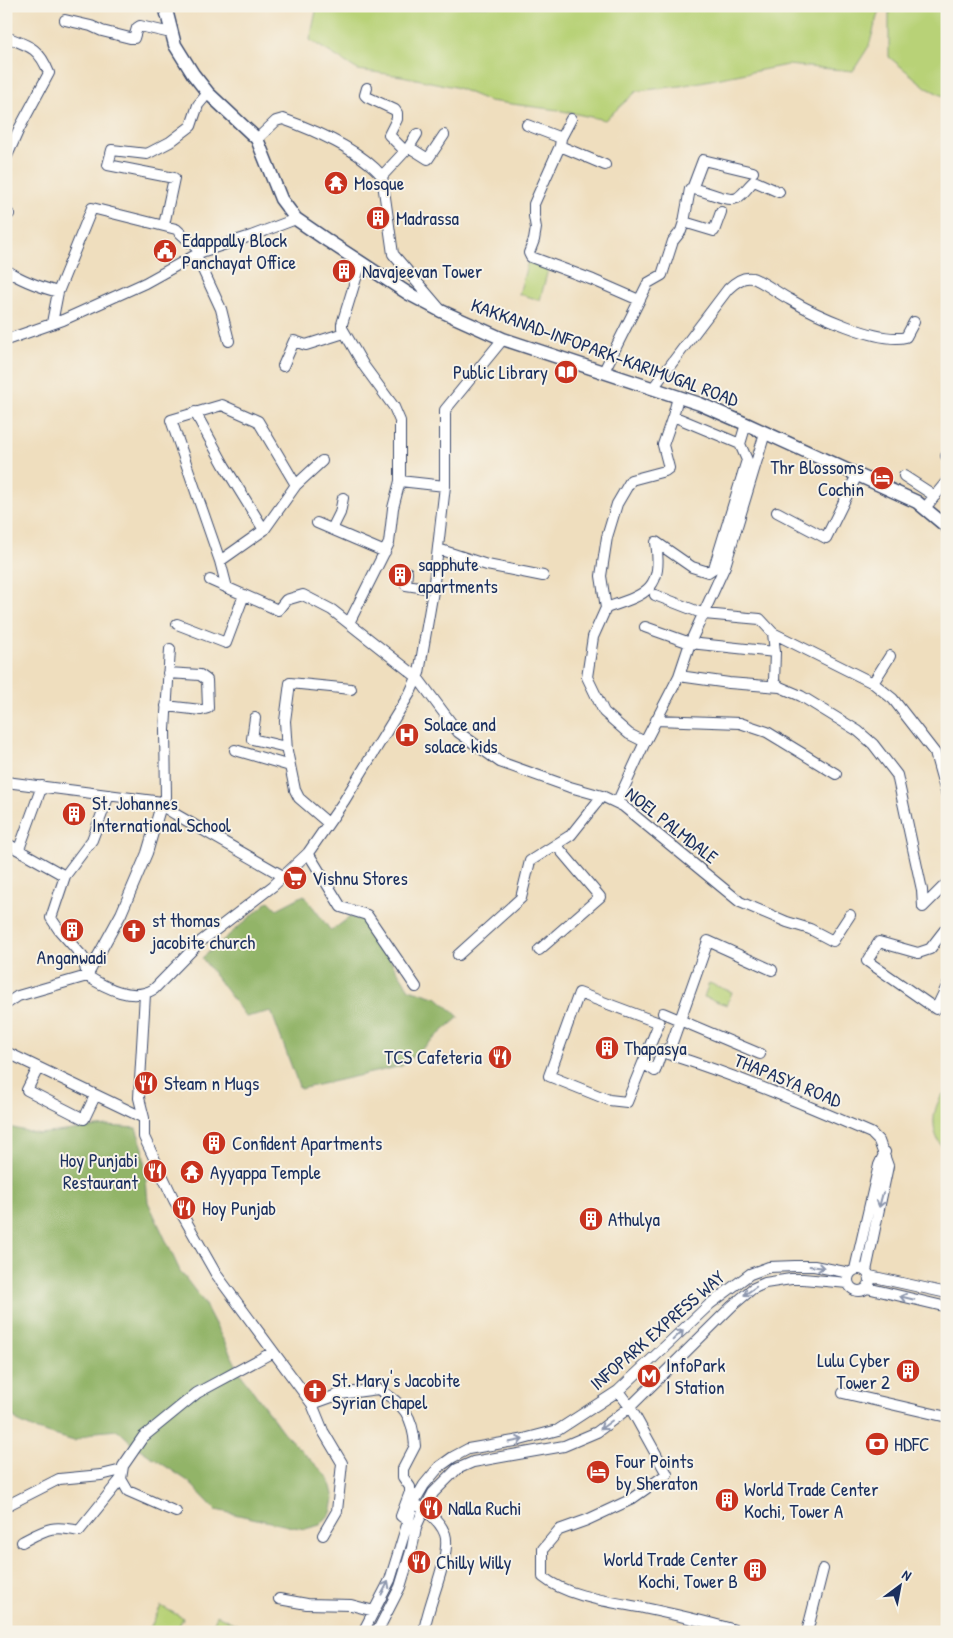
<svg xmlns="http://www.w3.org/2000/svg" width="953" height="1638" font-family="'Patrick Hand',sans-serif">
  <rect width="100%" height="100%" fill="#f7f3e8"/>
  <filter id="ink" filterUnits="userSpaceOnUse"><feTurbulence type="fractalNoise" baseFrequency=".02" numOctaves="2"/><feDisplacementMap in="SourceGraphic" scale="10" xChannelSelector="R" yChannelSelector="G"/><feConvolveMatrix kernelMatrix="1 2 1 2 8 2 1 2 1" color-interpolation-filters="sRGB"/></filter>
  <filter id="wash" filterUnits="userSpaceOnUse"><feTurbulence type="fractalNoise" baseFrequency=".0096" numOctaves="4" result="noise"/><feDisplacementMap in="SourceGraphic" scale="20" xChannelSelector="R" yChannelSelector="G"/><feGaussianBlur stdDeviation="1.12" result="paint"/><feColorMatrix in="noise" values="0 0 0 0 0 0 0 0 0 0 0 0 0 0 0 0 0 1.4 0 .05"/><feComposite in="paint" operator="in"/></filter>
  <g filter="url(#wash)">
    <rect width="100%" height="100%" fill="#efdebe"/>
    <path fill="#b8d277" stroke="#6a806a" d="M310,6H880L869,46L853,71L787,65L680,86L637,91L605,120L558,110L489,101L455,87L402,76L358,70L310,40L316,11Z
      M889,6H947V98L927,88L889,57Z
      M528,261L549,266L540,300L519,294Z
      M709,983L732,992L727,1005L704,997Z
      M947,1090V1152C929,1136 930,1106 947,1090Z
      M161,1606L183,1618L176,1632H148Z
      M217,1615L250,1631L249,1632H210Z"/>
    <path fill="#92b468" stroke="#567263" d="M304,895L331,931L350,917L364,919L409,989L438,998L459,1017L402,1066L300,1089L271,1011L246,1017L202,958L269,901L277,909Z
      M6,1125L9,1127L39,1134L107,1126L136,1128L143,1148L148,1202L180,1271L203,1301L242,1376L283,1432L329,1478L334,1499L331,1513L320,1525L305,1529L288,1526L216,1510L188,1481L135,1446L118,1430L96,1432L74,1441L34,1429L17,1421L6,1407Z"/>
  </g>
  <g filter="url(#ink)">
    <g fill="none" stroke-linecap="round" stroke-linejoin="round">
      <g stroke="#3b496c" stroke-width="12">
        <path id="minor" d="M65,20L91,26L102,31L130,38H134L137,28L140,26L171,33
          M6,37C30,46 39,48 49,73L19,129L6,158
          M367,88L365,95L367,97L395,110L397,113V119L389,135L405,151
          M571,119L561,138L560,146L534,204V216L536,228L534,240L529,253L531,257L593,280L639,300
          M527,125L561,138
          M257,139L276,121L283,119C314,130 360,150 382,176L393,254L439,308
          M560,146L605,165
          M409,147L417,134
          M382,176L409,147L428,159L444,135
          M692,189L703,160L753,172
          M6,213L9,214
          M684,222L714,231L721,212
          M164,225L174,178L108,165L112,150L147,154L170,142L191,126L198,105L208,93
          M196,255L221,309L229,341
          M6,270C22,281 40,287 58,292
          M52,323L58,292L92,208L176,229L201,252
          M6,340L63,320L145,283L201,252L251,236L296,219
          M283,366L294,341L306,345L344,333
          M603,373L648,283L662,275L673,241L681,231L684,222L690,189C704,188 725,203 737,198C744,194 748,186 754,181L779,192
          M653,388L728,289C734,283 743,276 752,278C759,279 781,295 789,299C814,314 878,344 906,337L914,322
          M195,412L224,465L264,530
          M673,416L678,397
          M946,456L947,457
          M904,476L935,496
          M400,481L445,486
          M296,485L322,461
          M925,508L947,481
          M777,512L826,538L857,475
          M317,523L385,552
          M332,529L340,513L343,498
          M438,549L487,565L543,576
          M220,561L264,530L296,485L258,421L222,405L171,420L220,561L227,588
          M407,572L406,585L433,589
          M210,580L278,610L286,600L303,595L332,610L417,677L458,732L500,762L570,787L602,796L623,806L740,902L787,922L810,929L833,941L850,915
          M655,595L704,614L760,619L773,633L873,683L893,699L935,753L947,796
          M606,608C647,594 663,590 656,542L692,567L708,572L714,568L747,460L740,444L746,424
          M349,623L389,543L393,508L400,481V421L394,407L364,366L342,328V324L361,262
          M177,624L226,643L244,595
          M645,627L690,643L775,652
          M773,633L775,652L774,682L780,687
          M679,676L729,683L780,687L801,696L858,731L873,744L897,775L922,890L923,907
          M873,683L890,656
          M166,706L201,710L208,708L207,680L200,675L168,673
          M255,718L252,739L286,747
          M656,720L740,723L767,732L836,774
          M645,742L629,734L604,712L587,677L593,637L606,608L601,576L607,537L617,504L631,480L665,471L669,468L663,445L673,416L740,444
          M235,750L290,766
          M6,782L162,802L167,809L175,814L283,876
          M617,803L645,742L679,676L690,643L725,566L765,433
          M328,823L299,798L295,790L287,751L285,721L290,683L351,689
          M6,843L65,876L51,918L59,930L83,957L87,976
          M19,849L42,786
          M308,853L341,907L367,915L416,987
          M65,876L92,840L109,795
          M923,907L947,883
          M947,927L930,949L918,953L879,942L867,961L936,1009L947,986
          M539,950L600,897L556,845
          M458,955L521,898L530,861L571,835L602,796
          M772,970L708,941L668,1054C738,1076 804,1104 871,1133L879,1141L888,1166L866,1271
          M87,976L121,914L147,853L162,802L166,797L165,730L170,649
          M145,994L139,1098L144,1118V1137L174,1200L216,1274L312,1404L340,1394L378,1389C404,1404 413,1416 415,1446L403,1469V1477L410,1487V1492L401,1516L416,1527
          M6,1004L18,996L87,976C106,988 133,1002 154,989L200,942L273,886L308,853L344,801L410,693L419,673L433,591L445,486V410L503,339
          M663,1013L760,1054
          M6,1052L144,1118
          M643,1063L659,1023L579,993L549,1076L609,1100L627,1102L643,1063L655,1071L662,1050L668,1054
          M38,1068L27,1090L84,1119L95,1096
          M848 1280a11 11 0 1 1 22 0a11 11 0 1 1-22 0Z
          M855,1269L879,1165L885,1152
          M870,1276L947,1293
          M867,1288L947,1307
          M618,1391L630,1407L667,1474L630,1500L587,1520L559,1530L543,1549V1577C567,1597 613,1602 644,1608C677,1615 709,1622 741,1632
          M843,1393L947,1417
          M312,1404L323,1431L342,1463L337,1511L323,1535
          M6,1506L59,1479L101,1475L122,1470
          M419,1506C428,1512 441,1523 445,1534C452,1554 426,1609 424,1632
          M176,1512L128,1491L121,1479L123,1466L143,1437L197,1393L273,1352
          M22,1542C47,1529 51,1525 79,1531L121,1479
          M279,1599L307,1604L351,1605L374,1611
          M363,1632L390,1580L414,1502L424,1485L439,1467L453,1457L468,1449L520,1440L558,1430L618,1391L710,1304L750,1274L769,1267L795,1266H814L850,1273
          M377,1632L400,1587L412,1548L416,1527L421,1516L433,1493L457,1469L473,1462L564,1446L597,1432L630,1407L732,1306L752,1289L765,1283L791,1279H803L848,1283
          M807,1632L823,1569"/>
      </g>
      <g stroke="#3b496c" stroke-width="15">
        <path id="major" d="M165,6L175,45L193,74L208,93L257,139L281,199L296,219L328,241L409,294L441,311L503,339L700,404L746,424L917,502L947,527"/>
      </g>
      <use href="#minor" stroke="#fff" stroke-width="10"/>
      <use href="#major" stroke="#fff" stroke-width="12"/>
    </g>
    <defs><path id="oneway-shaft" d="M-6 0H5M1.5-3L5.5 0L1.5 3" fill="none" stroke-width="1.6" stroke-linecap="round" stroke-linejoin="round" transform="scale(1.25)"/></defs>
    <g stroke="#8d97ae">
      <use href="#oneway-shaft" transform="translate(881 1200) rotate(105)"/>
      <use href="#oneway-shaft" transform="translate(817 1267) rotate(7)"/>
      <use href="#oneway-shaft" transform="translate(750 1291) rotate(145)"/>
      <use href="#oneway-shaft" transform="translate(907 1298) rotate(-167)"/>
      <use href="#oneway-shaft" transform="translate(678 1335) rotate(-44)"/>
      <use href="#oneway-shaft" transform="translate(606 1425) rotate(143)"/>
      <use href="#oneway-shaft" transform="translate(516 1441) rotate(-11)"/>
      <use href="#oneway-shaft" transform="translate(385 1588) rotate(-62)"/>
    </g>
  </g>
  <defs>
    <g id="temple-disc" transform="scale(1.25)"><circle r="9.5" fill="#c8321e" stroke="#f7f3e8"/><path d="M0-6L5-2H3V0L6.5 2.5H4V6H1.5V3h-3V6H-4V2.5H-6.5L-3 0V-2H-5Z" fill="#fff"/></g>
    <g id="building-disc" transform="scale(1.25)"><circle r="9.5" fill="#c8321e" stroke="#f7f3e8"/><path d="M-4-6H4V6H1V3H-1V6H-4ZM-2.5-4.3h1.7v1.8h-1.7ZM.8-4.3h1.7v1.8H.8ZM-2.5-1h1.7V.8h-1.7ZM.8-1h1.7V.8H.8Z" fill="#fff"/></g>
    <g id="civic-disc" transform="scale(1.25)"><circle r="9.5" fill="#c8321e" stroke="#f7f3e8"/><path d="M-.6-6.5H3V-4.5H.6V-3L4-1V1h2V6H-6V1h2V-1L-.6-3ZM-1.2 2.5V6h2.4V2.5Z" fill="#fff"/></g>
    <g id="library-disc" transform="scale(1.25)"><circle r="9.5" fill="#c8321e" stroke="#f7f3e8"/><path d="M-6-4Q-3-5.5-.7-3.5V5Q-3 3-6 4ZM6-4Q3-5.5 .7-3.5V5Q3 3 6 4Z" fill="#fff"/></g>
    <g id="hotel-disc" transform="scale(1.25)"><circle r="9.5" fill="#c8321e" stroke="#f7f3e8"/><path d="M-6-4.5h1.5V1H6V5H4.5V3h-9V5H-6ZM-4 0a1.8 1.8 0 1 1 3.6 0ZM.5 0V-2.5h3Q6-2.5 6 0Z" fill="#fff"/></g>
    <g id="hospital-disc" transform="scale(1.25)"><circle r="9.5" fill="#c8321e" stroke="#f7f3e8"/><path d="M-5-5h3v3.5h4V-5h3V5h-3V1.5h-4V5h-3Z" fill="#fff"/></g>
    <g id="supermarket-disc" transform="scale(1.25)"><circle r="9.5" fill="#c8321e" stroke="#f7f3e8"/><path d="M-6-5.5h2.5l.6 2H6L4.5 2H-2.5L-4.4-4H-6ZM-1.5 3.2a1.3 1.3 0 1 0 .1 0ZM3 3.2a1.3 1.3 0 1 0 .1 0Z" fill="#fff"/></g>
    <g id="church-disc" transform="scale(1.25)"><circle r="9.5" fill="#c8321e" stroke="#f7f3e8"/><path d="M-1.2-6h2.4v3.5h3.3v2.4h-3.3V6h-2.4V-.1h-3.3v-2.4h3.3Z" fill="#fff"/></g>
    <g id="restaurant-disc" transform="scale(1.25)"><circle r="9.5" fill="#c8321e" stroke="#f7f3e8"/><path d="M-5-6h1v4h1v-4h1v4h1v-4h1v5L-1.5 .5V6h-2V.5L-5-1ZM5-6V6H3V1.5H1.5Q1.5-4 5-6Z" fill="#fff"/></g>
    <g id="metro-disc" transform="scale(1.25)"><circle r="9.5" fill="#c8321e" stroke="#f7f3e8"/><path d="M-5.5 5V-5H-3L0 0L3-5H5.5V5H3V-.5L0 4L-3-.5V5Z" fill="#fff"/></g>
    <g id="bank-disc" transform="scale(1.25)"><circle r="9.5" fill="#c8321e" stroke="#f7f3e8"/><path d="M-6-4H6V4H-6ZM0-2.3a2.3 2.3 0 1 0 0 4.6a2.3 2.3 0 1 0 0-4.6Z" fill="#fff"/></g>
  </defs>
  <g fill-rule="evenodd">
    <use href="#temple-disc" x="336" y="183"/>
    <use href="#building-disc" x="378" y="218"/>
    <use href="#civic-disc" x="165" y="251"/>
    <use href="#building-disc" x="344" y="271"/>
    <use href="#library-disc" x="566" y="372"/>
    <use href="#hotel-disc" x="882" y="478"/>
    <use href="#building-disc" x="400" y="575"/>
    <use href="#hospital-disc" x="407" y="735"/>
    <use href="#building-disc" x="74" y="814"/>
    <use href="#supermarket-disc" x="295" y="878"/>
    <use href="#building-disc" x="72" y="930"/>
    <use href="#church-disc" x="134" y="931"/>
    <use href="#building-disc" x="607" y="1048"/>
    <use href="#restaurant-disc" x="500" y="1057"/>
    <use href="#restaurant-disc" x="146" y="1083"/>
    <use href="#building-disc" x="214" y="1143"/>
    <use href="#restaurant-disc" x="155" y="1171"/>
    <use href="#temple-disc" x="192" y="1172"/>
    <use href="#restaurant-disc" x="184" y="1208"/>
    <use href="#building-disc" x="591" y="1219"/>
    <use href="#building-disc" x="908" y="1371"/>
    <use href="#metro-disc" x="649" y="1376"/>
    <use href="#church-disc" x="315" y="1391"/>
    <use href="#bank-disc" x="877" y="1444"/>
    <use href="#hotel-disc" x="598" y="1472"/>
    <use href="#building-disc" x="727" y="1500"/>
    <use href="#restaurant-disc" x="431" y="1508"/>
    <use href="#restaurant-disc" x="419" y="1562"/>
    <use href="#building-disc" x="755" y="1570"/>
  </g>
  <g text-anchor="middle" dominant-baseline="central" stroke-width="4" stroke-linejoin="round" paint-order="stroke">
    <g font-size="19" fill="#1b2f5e" stroke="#f7f3e8" text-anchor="start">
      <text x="354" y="183">Mosque</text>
      <text x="396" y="218">Madrassa</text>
      <text x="182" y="240">Edappally Block<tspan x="182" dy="22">Panchayat Office</tspan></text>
      <text x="362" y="271">Navajeevan Tower</text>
      <text x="548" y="372" text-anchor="end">Public Library</text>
      <text x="864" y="467" text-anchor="end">Thr Blossoms<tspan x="864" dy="22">Cochin</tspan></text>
      <text x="418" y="564">sapphute<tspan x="418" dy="22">apartments</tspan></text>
      <text x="424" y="724">Solace and<tspan x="424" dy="22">solace kids</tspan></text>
      <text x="92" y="803">St. Johannes<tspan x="92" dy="22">International School</tspan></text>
      <text x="312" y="878">Vishnu Stores</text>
      <text x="152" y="920">st thomas<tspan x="152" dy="22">jacobite church</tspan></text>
      <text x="72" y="957" text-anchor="middle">Anganwadi</text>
      <text x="624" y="1048">Thapasya</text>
      <text x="482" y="1057" text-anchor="end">TCS Cafeteria</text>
      <text x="164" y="1083">Steam n Mugs</text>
      <text x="232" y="1143">Confident Apartments</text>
      <text x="138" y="1160" text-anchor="end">Hoy Punjabi<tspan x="138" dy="22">Restaurant</tspan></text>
      <text x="210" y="1172">Ayyappa Temple</text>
      <text x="202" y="1208">Hoy Punjab</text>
      <text x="608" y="1219">Athulya</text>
      <text x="890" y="1360" text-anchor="end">Lulu Cyber<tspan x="890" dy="22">Tower 2</tspan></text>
      <text x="666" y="1365">InfoPark<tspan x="666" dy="22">I Station</tspan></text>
      <text x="332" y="1380">St. Mary's Jacobite<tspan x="332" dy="22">Syrian Chapel</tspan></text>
      <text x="894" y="1444">HDFC</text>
      <text x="616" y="1461">Four Points<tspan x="616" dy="22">by Sheraton</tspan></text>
      <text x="744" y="1489">World Trade Center<tspan x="744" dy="22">Kochi, Tower A</tspan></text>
      <text x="448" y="1508">Nalla Ruchi</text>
      <text x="738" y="1559" text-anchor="end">World Trade Center<tspan x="738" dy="22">Kochi, Tower B</tspan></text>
      <text x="436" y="1562">Chilly Willy</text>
    </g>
    <g font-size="19" fill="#1b2f5e" stroke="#f7f3e8">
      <text transform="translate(605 352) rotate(20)">KAKKANAD-INFOPARK-KARIMUGAL ROAD</text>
      <text transform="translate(672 825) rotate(38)">NOEL PALMDALE</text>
      <text transform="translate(788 1080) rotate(22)">THAPASYA ROAD</text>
      <text transform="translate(657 1330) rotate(-41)">INFOPARK EXPRESS WAY</text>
    </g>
  </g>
  <rect width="953" height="1638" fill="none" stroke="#f7f3e8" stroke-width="25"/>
  <g transform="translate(900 1586) rotate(32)" stroke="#f7f3e8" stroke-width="4" paint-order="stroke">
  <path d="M0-4L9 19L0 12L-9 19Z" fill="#1b2f5e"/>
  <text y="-8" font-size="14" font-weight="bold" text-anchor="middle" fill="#1b2f5e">N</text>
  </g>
</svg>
